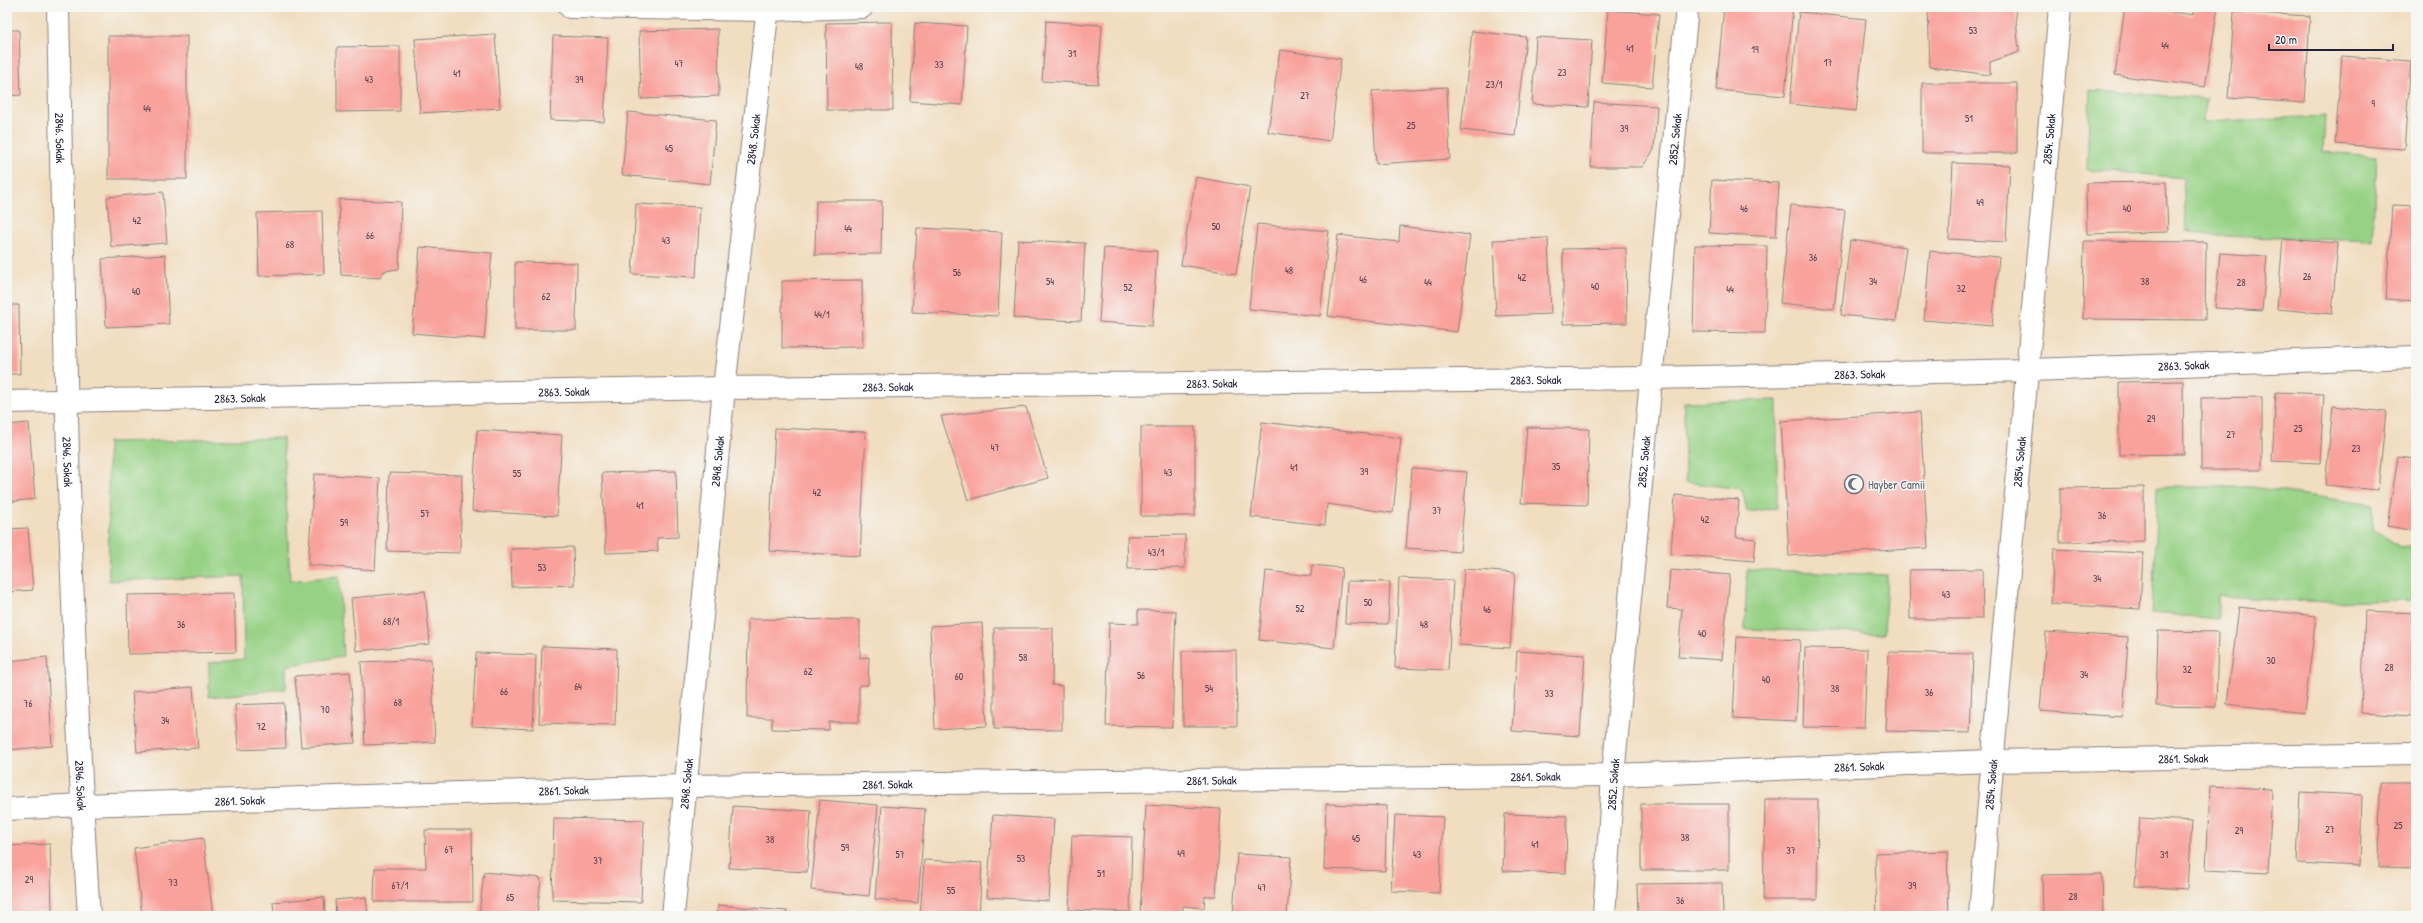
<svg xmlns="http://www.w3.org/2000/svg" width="2423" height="923" font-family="'Patrick Hand',sans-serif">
  <rect width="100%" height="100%" fill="#f6f6f2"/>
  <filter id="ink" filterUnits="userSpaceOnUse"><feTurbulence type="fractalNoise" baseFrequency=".025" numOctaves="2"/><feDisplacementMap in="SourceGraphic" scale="8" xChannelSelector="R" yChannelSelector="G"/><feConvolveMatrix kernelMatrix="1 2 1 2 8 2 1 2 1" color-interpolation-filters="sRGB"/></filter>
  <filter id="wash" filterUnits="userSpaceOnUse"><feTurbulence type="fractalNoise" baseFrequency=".012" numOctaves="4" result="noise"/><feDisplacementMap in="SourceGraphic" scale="16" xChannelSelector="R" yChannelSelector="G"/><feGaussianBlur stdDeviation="0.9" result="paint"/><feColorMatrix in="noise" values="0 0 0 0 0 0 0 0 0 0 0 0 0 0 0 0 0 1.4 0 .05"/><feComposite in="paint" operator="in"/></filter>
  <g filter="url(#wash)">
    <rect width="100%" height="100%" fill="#f1ddbf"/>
    <path fill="#97d185" stroke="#5c7a60" d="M2090,90L2207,99L2203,122L2325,116L2323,152L2377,156L2372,241L2219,236L2186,230L2183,178L2087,169Z
      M1777,400V508L1747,512L1742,489L1685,482L1684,402Z
      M283,438L290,581L339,576L343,656L286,666V689L209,697V663L244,659L243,576L109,581L108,442Z
      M2157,487H2252L2373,505L2372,528L2400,547L2416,545V600L2326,602L2218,596V619L2152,613Z
      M1747,569L1887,575L1884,634L1745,629Z"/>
    <g id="blocks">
      <path fill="#f9a19b" d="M1724,7H1793L1785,96L1716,90Z
        M1928,7H2015L2019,52L1990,62V75L1930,67Z
        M2125,7H2141L2192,15L2195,7H2218L2205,87L2115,75Z
        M1608,10L1659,14L1652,87L1602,83Z
        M1799,12L1866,19L1856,111L1790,104Z
        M2234,12L2310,16L2305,103L2228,98Z
        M1046,21L1102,25L1098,84L1042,81Z
        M892,22L893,110H827L826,23Z
        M915,23L967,26L962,105L910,101Z
        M718,29L719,96L641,99L639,31Z
        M7,30H19L21,95L7,96Z
        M1472,31L1526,37L1515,136L1461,130Z
        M495,34L500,108L420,113L415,39Z
        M108,36H187V179H108Z
        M553,36L608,38L604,122L550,120Z
        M1536,37L1592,40L1588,107L1532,104Z
        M400,46V111L337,112V47Z
        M1280,50L1341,59L1330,141L1268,132Z
        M2342,56L2411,61L2404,149L2335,144Z
        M1922,83H2017V153H1922Z
        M1447,87L1450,159L1376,164L1372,91Z
        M1594,102L1657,106L1654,150L1642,167H1591Z
        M628,112L716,120L710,184L622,175Z
        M1953,163L2010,165L2006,242L1949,239Z
        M1196,177L1250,187L1236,274L1181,265Z
        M1712,180L1779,183L1776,237L1709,233Z
        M2166,182L2168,232L2087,234L2086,183Z
        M163,192L167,243L111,247L107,197Z
        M339,199L401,202L399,269L384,271L379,278L341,275Z
        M816,201H882L881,254L815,255Z
        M636,204L700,207L696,277L632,274Z
        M1791,205L1845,210L1834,309L1780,303Z
        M2392,205L2416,206V301L2386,299Z
        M322,211L324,274L259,276L257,213Z
        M1257,224L1329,231L1320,316L1249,309Z
        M1400,226L1470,235L1457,332L1328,316L1338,235L1399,242Z
        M917,228L1002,232L998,316L912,312Z
        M1548,238L1551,314L1496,316L1493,240Z
        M2283,239L2338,243L2332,314L2277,309Z
        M1018,240L1085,243L1081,321L1014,318Z
        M1850,240L1906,247L1896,321L1841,315Z
        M2084,241L2206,242L2205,320L2083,319Z
        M1695,245L1767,246L1765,333L1693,332Z
        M420,247L492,253L484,339L412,333Z
        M1104,248L1157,251L1152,326L1099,322Z
        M1626,248L1627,323L1563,324V249Z
        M1930,251L1999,257L1992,326L1924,320Z
        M2220,253L2267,256L2262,311L2215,308Z
        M165,255L169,324L106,327L102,259Z
        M515,262L577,263L576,330H515Z
        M862,280L863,347L782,348V281Z
        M7,305H19L20,374H7Z
        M2183,381L2184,454L2119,455V382Z
        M2276,392L2324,394L2320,463L2272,461Z
        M2262,397V470H2201V398Z
        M2333,406L2386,412L2378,490L2325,485Z
        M1026,407L1048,478L968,500L941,416Z
        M1920,412L1928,548L1789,556L1781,421Z
        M1262,422L1401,438L1393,513L1327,504L1325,525L1251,517Z
        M29,423L35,499L7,502V425Z
        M1141,427H1195V516H1141Z
        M1527,427L1589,429L1587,505L1521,503Z
        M775,428L866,432L860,556L769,551Z
        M477,430L562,435L557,516L472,511Z
        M2398,457L2416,459V531L2387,526Z
        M1412,468L1467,472L1460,552L1406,548Z
        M676,471L678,537L657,538L658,551L606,553L602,473Z
        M389,473L462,475L460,553L387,551Z
        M314,474L380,478L375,570L308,565Z
        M2144,487V541L2060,542V488Z
        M1675,495L1739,500L1736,537L1756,539L1754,561L1671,554Z
        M28,528L33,590L7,592V529Z
        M1185,535V568L1128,569L1127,536Z
        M573,547L574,585L512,587L511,549Z
        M2054,549L2143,553L2140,609L2051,604Z
        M1312,565L1342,568L1334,648L1259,640L1266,571L1311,576Z
        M1464,569L1515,573L1510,648L1459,645Z
        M1982,569L1983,619H1910L1909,570Z
        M1670,570L1730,575L1722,660L1678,657L1682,609L1667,608Z
        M1399,578L1453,580L1448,670L1395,668Z
        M1347,581L1390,582L1388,624L1345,623Z
        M425,591L430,644L356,651L351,598Z
        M234,593L236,652L128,654L127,595Z
        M2239,607L2316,616L2304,713L2227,704Z
        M1138,610L1176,611L1172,727L1106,726L1109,623L1138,624Z
        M2365,611L2416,613L2412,716L2361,713Z
        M748,619L860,620V658L869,657L868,685H859V722H829V730L772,729V718H747Z
        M982,623L987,726L935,729L930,626Z
        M994,628H1053L1052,685L1062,686V730L994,729Z
        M2158,631L2218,632L2216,707L2156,706Z
        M2046,632L2128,637L2123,717L2040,711Z
        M1737,637L1800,640L1796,721L1733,718Z
        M542,646L617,649L615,725L539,723Z
        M1805,648L1867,649L1864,728L1803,727Z
        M1236,650L1237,726H1183L1182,651Z
        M1517,651L1585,655L1580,736L1512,731Z
        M1889,652L1973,654L1970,733L1886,731Z
        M476,653L536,655L533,729L472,726Z
        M47,657L52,746L7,750V661Z
        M431,659L435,742L365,745L361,662Z
        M350,672L355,743L301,747L295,676Z
        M193,687L198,748L137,752L132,692Z
        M284,703L286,748L238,750L235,705Z
        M2380,782H2416V868L2379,867Z
        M2210,786L2272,789L2268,873L2206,870Z
        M2300,792L2362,795L2360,866L2297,863Z
        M1765,799H1818L1817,900H1763Z
        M820,800L878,805L869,896L811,890Z
        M1326,804L1387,806L1385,871L1324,869Z
        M1641,804H1729V870H1641Z
        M1146,805L1221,809L1216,896H1205L1204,908L1183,906L1182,916H1140Z
        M733,806L811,811L807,872L729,868Z
        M882,806L925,809L918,903L875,899Z
        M1505,814L1567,816L1566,873L1503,871Z
        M993,815L1054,819L1049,901L987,897Z
        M1395,815L1443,817L1439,893L1391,891Z
        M554,818L644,820L641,902L552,900Z
        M2140,818L2192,821L2188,889L2135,886Z
        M425,830H472L473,902H374L375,868H426Z
        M1072,835L1132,837L1130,912L1069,910Z
        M203,838L213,916H142L134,848Z
        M50,844L52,911L7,913V846Z
        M1947,851L1949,916H1877L1875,853Z
        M1237,854L1291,857L1287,916H1233Z
        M924,860L982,863L979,916H920Z
        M484,872L541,878L537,916H479Z
        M2102,874L2103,916H2043L2042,875Z
        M1722,883L1723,916H1638L1637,884Z
        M324,897L325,916H274L273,902Z
        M366,897L368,916H336L335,900Z
        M718,905L787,911L786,916H717Z"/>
    </g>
  </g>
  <g filter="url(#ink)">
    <use href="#blocks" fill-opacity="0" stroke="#8a807d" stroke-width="1"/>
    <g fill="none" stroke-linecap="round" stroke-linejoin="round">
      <g stroke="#8a807d" stroke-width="24">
        <g id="street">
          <path id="s1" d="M58,7C64,310 69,613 89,916"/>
          <path d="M570,7L767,10L862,7"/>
          <path id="s2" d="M7,402L724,388L1650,378L2029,370L2416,357"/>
          <path id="s3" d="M7,809L82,805L684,786L1613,775L1992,761L2416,754"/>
          <path id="s4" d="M673,916L724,388L768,7"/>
          <path id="s5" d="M1604,916L1613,775L1687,7"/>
          <path id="s6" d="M1980,916C2003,613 2034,310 2060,7"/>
        </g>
      </g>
      <use href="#street" stroke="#fff" stroke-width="22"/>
    </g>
  </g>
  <defs>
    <g id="mosque-ring" transform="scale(1)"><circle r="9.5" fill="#f6f6f2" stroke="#6b7280" stroke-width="1.5"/><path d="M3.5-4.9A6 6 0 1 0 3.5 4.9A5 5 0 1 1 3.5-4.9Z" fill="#6b7280"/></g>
  </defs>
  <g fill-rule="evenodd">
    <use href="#mosque-ring" x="1854" y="484"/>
  </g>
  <g text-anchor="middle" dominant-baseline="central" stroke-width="3" stroke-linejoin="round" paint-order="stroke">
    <g font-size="10" fill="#584253">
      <text x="1973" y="30">53</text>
      <text x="2165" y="45">44</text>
      <text x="1630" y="48">41</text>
      <text x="1755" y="49">19</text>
      <text x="1072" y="53">31</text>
      <text x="1828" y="62">17</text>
      <text x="679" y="63">47</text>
      <text x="939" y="64">33</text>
      <text x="859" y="66">48</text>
      <text x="1562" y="72">23</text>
      <text x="457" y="73">41</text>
      <text x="369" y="79">43</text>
      <text x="579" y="79">39</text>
      <text x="1494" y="84">23/1</text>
      <text x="1305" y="95">27</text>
      <text x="2373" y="103">9</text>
      <text x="147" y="108">44</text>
      <text x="1969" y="118">51</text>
      <text x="1411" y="125">25</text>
      <text x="1624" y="128">39</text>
      <text x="669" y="148">45</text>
      <text x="1980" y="202">49</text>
      <text x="1744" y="208">46</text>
      <text x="2127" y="208">40</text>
      <text x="137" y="220">42</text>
      <text x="1216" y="226">50</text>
      <text x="848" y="228">44</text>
      <text x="370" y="235">66</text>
      <text x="666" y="240">43</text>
      <text x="290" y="244">68</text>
      <text x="1813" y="257">36</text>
      <text x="1289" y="270">48</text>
      <text x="957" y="272">56</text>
      <text x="2307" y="276">26</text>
      <text x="1522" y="277">42</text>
      <text x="1363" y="279">46</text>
      <text x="1050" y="281">54</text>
      <text x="1873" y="281">34</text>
      <text x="2145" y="281">38</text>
      <text x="1428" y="282">44</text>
      <text x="2241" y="282">28</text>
      <text x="1595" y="286">40</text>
      <text x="1128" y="287">52</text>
      <text x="1961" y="288">32</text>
      <text x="1730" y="289">44</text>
      <text x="136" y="291">40</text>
      <text x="546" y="296">62</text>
      <text x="822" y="314">44/1</text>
      <text x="2151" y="418">29</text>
      <text x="2298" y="428">25</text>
      <text x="2231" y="434">27</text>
      <text x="995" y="447">47</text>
      <text x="2356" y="448">23</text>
      <text x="1556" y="466">35</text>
      <text x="1294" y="467">41</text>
      <text x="1364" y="471">39</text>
      <text x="1168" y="472">43</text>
      <text x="517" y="473">55</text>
      <text x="817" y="492">42</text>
      <text x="640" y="505">41</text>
      <text x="1437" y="510">37</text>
      <text x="425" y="513">57</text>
      <text x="2102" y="515">36</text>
      <text x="1705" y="519">42</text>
      <text x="344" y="522">59</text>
      <text x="1156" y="552">43/1</text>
      <text x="542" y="567">53</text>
      <text x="2097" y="578">34</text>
      <text x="1946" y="594">43</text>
      <text x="1368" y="602">50</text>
      <text x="1300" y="608">52</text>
      <text x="1487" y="609">46</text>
      <text x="391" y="621">68/1</text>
      <text x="181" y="624">36</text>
      <text x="1424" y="624">48</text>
      <text x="1702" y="633">40</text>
      <text x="1023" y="657">58</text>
      <text x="2271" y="660">30</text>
      <text x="2389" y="667">28</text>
      <text x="2187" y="669">32</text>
      <text x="808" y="671">62</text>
      <text x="2084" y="674">34</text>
      <text x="1141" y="675">56</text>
      <text x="959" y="676">60</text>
      <text x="1766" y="679">40</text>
      <text x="578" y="686">64</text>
      <text x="1209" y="688">54</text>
      <text x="1835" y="688">38</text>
      <text x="504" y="691">66</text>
      <text x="1929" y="692">36</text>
      <text x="1549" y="693">33</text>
      <text x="398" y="702">68</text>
      <text x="28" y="703">76</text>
      <text x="325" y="709">70</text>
      <text x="165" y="720">34</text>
      <text x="261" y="726">72</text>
      <text x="2398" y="825">25</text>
      <text x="2330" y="829">27</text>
      <text x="2239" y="830">29</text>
      <text x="1685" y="837">38</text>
      <text x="1356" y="838">45</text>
      <text x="770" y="839">38</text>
      <text x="1535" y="844">41</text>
      <text x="845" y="847">59</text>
      <text x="449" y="849">67</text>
      <text x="1791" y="850">37</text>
      <text x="1181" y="853">49</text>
      <text x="900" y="854">57</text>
      <text x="1417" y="854">43</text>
      <text x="2164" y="854">31</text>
      <text x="1021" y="858">53</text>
      <text x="598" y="860">37</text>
      <text x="1101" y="873">51</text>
      <text x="29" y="879">29</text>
      <text x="173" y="882">73</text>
      <text x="400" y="885">67/1</text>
      <text x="1912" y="885">39</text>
      <text x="1262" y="887">47</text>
      <text x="951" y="890">55</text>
      <text x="2073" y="896">28</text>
      <text x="510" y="897">65</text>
      <text x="1680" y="900">36</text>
    </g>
    <g font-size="12" fill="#22223b" stroke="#f6f6f2">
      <text stroke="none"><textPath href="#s1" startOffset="131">2846. Sokak</textPath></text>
      <text stroke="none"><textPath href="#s4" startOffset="781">2848. Sokak</textPath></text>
      <text stroke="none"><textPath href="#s5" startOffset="780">2852. Sokak</textPath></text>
      <text stroke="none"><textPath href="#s6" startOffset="780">2854. Sokak</textPath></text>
      <text stroke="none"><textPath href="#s2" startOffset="2177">2863. Sokak</textPath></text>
      <text stroke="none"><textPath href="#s2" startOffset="1853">2863. Sokak</textPath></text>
      <text stroke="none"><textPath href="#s2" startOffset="1529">2863. Sokak</textPath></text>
      <text stroke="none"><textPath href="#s2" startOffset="1205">2863. Sokak</textPath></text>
      <text stroke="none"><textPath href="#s2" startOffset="881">2863. Sokak</textPath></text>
      <text stroke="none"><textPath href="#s2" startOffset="557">2863. Sokak</textPath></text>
      <text stroke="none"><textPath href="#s2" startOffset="233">2863. Sokak</textPath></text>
      <text stroke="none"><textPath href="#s4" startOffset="457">2848. Sokak</textPath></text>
      <text stroke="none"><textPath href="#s5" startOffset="456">2852. Sokak</textPath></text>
      <text stroke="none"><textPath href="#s1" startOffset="455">2846. Sokak</textPath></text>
      <text stroke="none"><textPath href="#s6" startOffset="456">2854. Sokak</textPath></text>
      <text stroke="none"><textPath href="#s3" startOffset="2177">2861. Sokak</textPath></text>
      <text stroke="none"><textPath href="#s3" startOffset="1853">2861. Sokak</textPath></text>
      <text stroke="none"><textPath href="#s3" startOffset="1529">2861. Sokak</textPath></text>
      <text stroke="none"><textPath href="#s3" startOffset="1205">2861. Sokak</textPath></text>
      <text stroke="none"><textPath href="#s4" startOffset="133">2848. Sokak</textPath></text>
      <text stroke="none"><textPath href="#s3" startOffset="881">2861. Sokak</textPath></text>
      <text stroke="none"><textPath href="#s5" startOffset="132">2852. Sokak</textPath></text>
      <text stroke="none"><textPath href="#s6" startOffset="132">2854. Sokak</textPath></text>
      <text stroke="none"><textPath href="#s1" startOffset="779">2846. Sokak</textPath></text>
      <text stroke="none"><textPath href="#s3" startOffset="557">2861. Sokak</textPath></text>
      <text stroke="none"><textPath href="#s3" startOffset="233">2861. Sokak</textPath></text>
    </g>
    <g font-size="12" fill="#5b616d" stroke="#f6f6f2" text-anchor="start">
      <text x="1868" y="484">Hayber Camii</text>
    </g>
  </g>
  <rect width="2423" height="923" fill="none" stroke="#f6f6f2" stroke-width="24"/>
  <path d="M2269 44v6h124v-6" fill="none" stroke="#22223b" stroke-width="2"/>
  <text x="2275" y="44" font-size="12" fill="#22223b" stroke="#f6f6f2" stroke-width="3" paint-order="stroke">20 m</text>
</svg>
